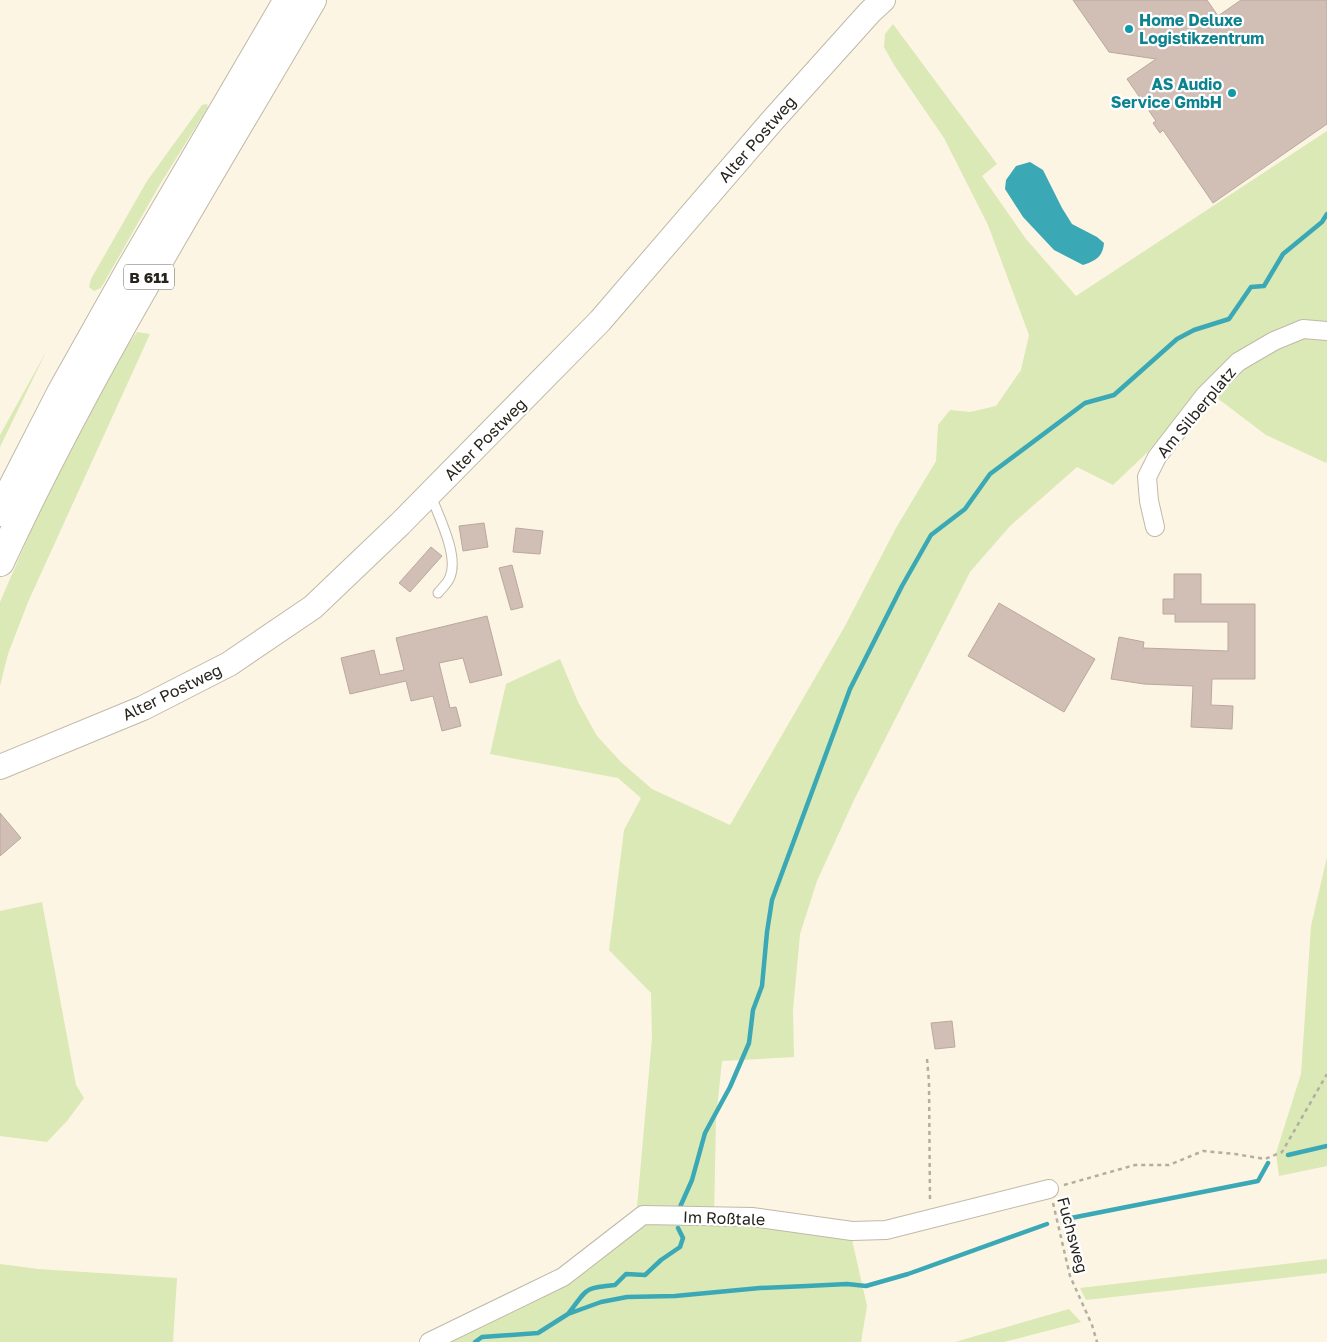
<svg xmlns="http://www.w3.org/2000/svg" width="1327" height="1342" font-family="'Golos Text',sans-serif">
  <rect width="100%" height="100%" fill="#fcf5e3"/>
  <path fill="#dae9b6" d="M893,24L997,164L982,176L1026,239L1076,296L1327,131V461L1326,463L1266,435L1204,388L1152,448L1113,485L1077,467L1010,526L970,572L854,800L817,881L800,934L793,1010L794,1057L722,1061L716,1119L714,1216L850,1231L867,1306L861,1342H438L563,1275L636,1218L652,1038L651,993L609,950L624,830L641,798L618,778L490,754L506,684L560,659L578,702L597,736L621,762L652,789L730,825L845,626L896,528L936,461L938,425L950,410L970,412L996,406L1021,370L1029,335L988,225L944,138L894,65L884,47L885,34Z
    M207,104L208,107L159,186L101,288L94,291L89,287L91,279L147,181L202,105Z
    M137,332L150,334L28,602L8,654L0,686V602L40,510L87,419L123,352Z
    M47,350L0,447V435Z
    M1327,857V1166L1279,1176L1276,1153L1301,1074L1311,926Z
    M42,902L76,1085L84,1098L67,1121L47,1142L0,1136V911Z
    M1327,1259V1273L1086,1300L1080,1288Z
    M0,1264L38,1269L177,1278L173,1342H0Z
    M1069,1309L1081,1322L1004,1342H955Z"/>
  <path fill="#3ba8b6" d="M1030,162L1043,170L1062,208L1072,224L1097,237L1104,243C1103,257 1095,261 1083,265L1054,250L1023,217L1005,189L1006,180L1016,166Z"/>
  <g fill="none" stroke-linecap="round" stroke-linejoin="round">
    <path stroke="#3ba8b6" stroke-width="4.5" d="M1288,1155L1327,1146
      M680,1207L692,1180L705,1133L730,1087L749,1043L753,1010L762,986L767,932L772,900L850,689L902,586L931,535L965,509L990,474L1085,403L1114,395L1177,339L1194,330L1229,319L1251,287L1264,286L1283,254L1322,222L1327,214
      M1066,1219L1258,1181L1268,1163
      M568,1314C588,1289 582,1288 615,1285L626,1274L645,1275L661,1260L680,1247L683,1238L678,1228
      M475,1342L482,1337L538,1333L568,1314L601,1302L627,1297L675,1296L760,1288L807,1286L847,1284L866,1286L908,1274L1047,1224"/>
  </g>
  <path fill="#d1beb5" stroke="#baa89f" d="M1073,0H1207L1218,16L1241,0H1327V124L1213,203L1163,130L1160,133L1153,123L1156,121L1127,79L1156,59L1109,52Z
    M484,523L488,547L463,551L459,526Z
    M516,528L543,531L540,554L513,552Z
    M431,547L442,556L410,592L399,583Z
    M512,565L523,607L511,610L499,568Z
    M1174,574H1201V604H1255V679H1212L1211,705L1233,706L1232,729L1191,727L1193,686L1144,684L1111,679L1119,637L1144,642L1143,648L1228,651V622H1175V614H1163V599H1174Z
    M999,603L1095,659L1064,712L968,656Z
    M487,616L502,675L470,683L463,658L439,663L450,708L456,707L461,726L442,731L433,696L411,701L406,681L350,694L341,658L374,650L380,675L404,670L396,638Z
    M0,813L21,838L0,856Z
    M952,1021L955,1047L935,1049L931,1023Z"/>
  <g fill="none" stroke-linecap="round" stroke-linejoin="round">
    <g stroke="#c0b9a8" stroke-width="11">
      <path id="lane" d="M431,496C439,517 459,556 450,577C448,583 442,588 438,593"/>
    </g>
    <g stroke="#c0b9a8" stroke-width="20">
      <path id="street" d="M1155,527L1149,501L1147,477L1157,457L1205,395L1238,362L1274,341L1303,329L1327,331
        M429,1342L563,1277L643,1215L752,1217L852,1231L886,1230L1049,1189"/>
    </g>
    <g stroke="#c0b9a8" stroke-width="26">
      <path id="secondary" d="M0,767L143,708L229,664L313,607L400,524L600,321L772,121L870,12L883,0"/>
    </g>
    <g stroke="#c0b9a8" stroke-width="30">
      <path id="highway" d="M0,512L62,391L130,270L288,0
        M0,562C90,367 204,185 312,0"/>
    </g>
    <path stroke="#b4aea0" stroke-width="2.5" stroke-dasharray="4 4" stroke-linecap="butt" d="M927,1059L929,1082L930,1203
      M1064,1185L1135,1165H1169L1203,1151L1235,1154L1265,1159L1282,1152L1327,1074
      M1053,1203L1070,1276L1092,1325L1097,1342"/>
    <use href="#lane" stroke="#fff" stroke-width="9"/>
    <use href="#street" stroke="#fff" stroke-width="18"/>
    <use href="#secondary" stroke="#fff" stroke-width="24"/>
    <use href="#highway" stroke="#fff" stroke-width="28"/>
  </g>
  <g fill="#0f9aa8" stroke="#fff" stroke-width="2">
    <circle cx="1129" cy="29" r="5"/>
    <circle cx="1232" cy="93" r="5"/>
  </g>
  <g text-anchor="middle" dominant-baseline="central" stroke-width="4.5" stroke-linejoin="round" paint-order="stroke">
    <rect fill="#fff" stroke="#686662" stroke-width="1" x="124" y="264.5" width="50" height="25" rx="4"/>
    <g font-size="15" font-weight="bold" fill="#27241e">
      <text x="149" y="277">B 611</text>
    </g>
    <g font-size="16" font-weight="bold" fill="#0d838f" stroke="#fff" text-anchor="start">
      <text x="1139" y="20">Home Deluxe<tspan x="1139" dy="18">Logistikzentrum</tspan></text>
      <text x="1222" y="84" text-anchor="end">AS Audio<tspan x="1222" dy="18">Service GmbH</tspan></text>
    </g>
    <g font-size="16" fill="#27241e" stroke="#fff">
      <text transform="translate(757 139) rotate(-49)">Alter Postweg</text>
      <text transform="translate(1196 412) rotate(-50)">Am Silberplatz</text>
      <text transform="translate(485 439) rotate(-45)">Alter Postweg</text>
      <text transform="translate(172 692) rotate(-26)">Alter Postweg</text>
      <text transform="translate(724 1218) rotate(2)">Im Roßtale</text>
      <text transform="translate(1073 1235) rotate(75)">Fuchsweg</text>
    </g>
  </g>
</svg>
